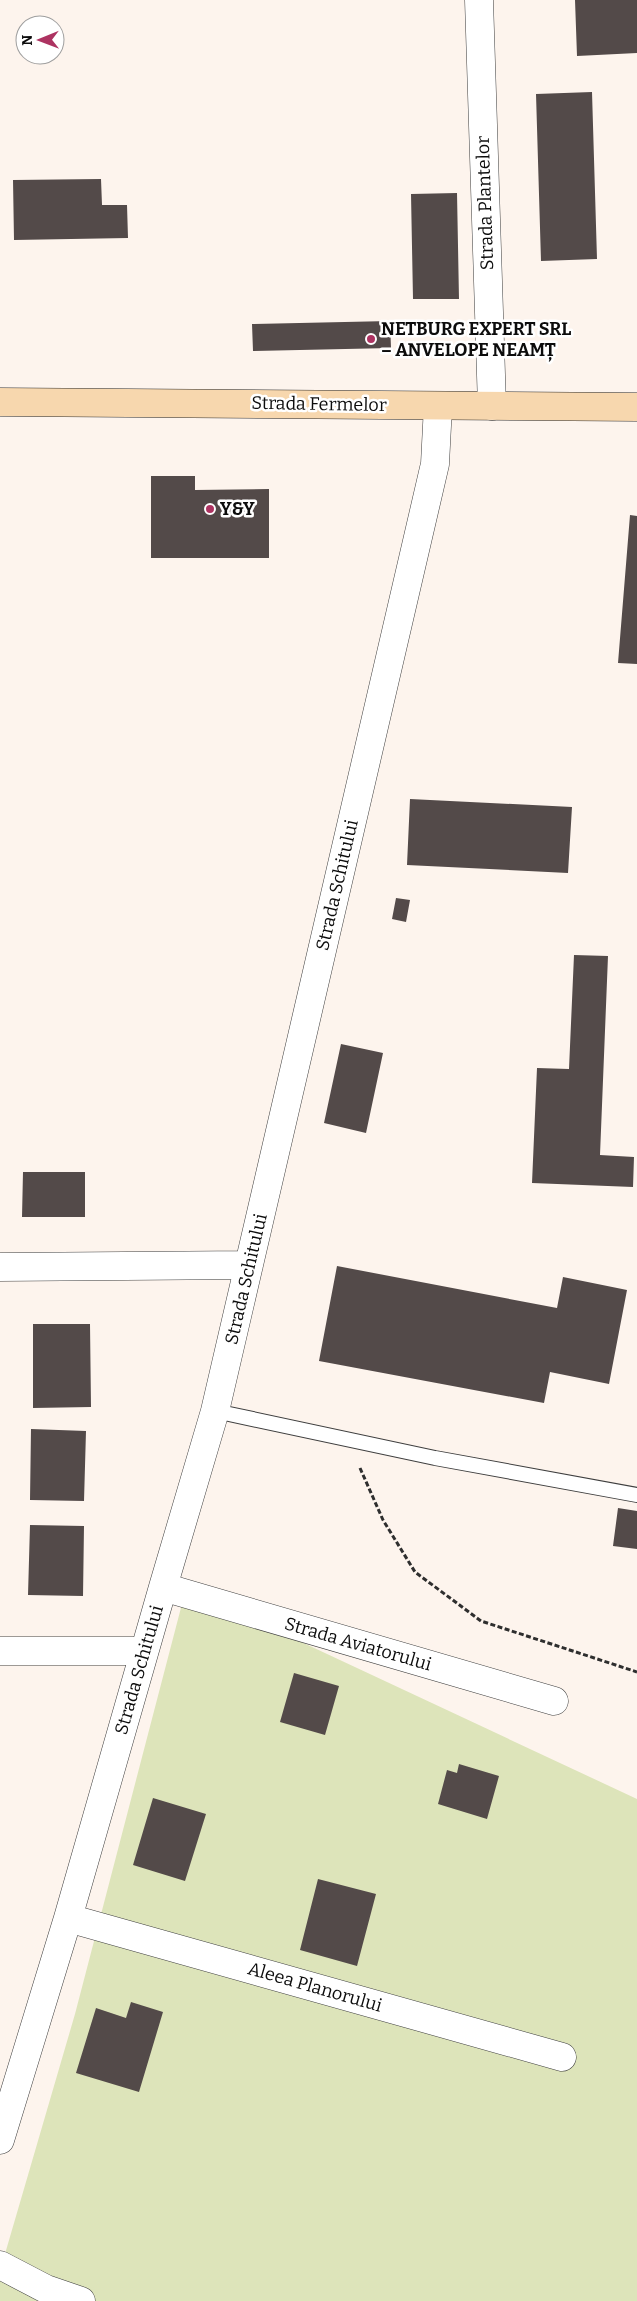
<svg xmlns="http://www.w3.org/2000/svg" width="637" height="2301" font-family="Bitter,serif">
  <rect width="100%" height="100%" fill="#fdf4ed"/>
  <path fill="#dde4ba" d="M183,1600L295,1639L637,1799V2301H0V2271L75,2014Z"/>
  <path fill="#534a49" d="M575,0H637V53L577,56Z
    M592,92L597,259L541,261L536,94Z
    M101,179L102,205H127L128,238L14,240L13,180Z
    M457,193L459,299H413L411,194Z
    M390,321L391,348L253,351L252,324Z
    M151,476H195V490L269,489V558H151Z
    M630,515L637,516V664L618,663Z
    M410,799L572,807L568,873L407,865Z
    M396,898L410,900L406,922L392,919Z
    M574,955L608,956L600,1155L634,1157L633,1187L532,1183L537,1068L569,1069Z
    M341,1044L383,1053L366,1133L324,1123Z
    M23,1172H85V1217H22Z
    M337,1266L557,1308L563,1277L627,1290L609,1384L550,1372L544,1403L319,1361Z
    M33,1324H90L91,1407L33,1408Z
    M31,1429L86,1431L84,1501L30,1500Z
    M618,1508L637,1511V1549L613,1546Z
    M30,1525L84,1526L83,1596L28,1595Z
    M294,1673L339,1686L325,1735L280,1722Z
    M459,1764L499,1776L487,1819L438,1804L447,1770L457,1773Z
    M153,1798L206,1814L185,1881L133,1865Z
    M318,1879L376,1894L357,1966L300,1950Z
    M131,2002L163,2012L139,2092L76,2073L96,2008L126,2018Z"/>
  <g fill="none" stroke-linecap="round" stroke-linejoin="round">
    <g stroke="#3f3f3f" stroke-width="16">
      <path id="lane" d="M215,1411L435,1458L637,1495"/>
    </g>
    <g stroke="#3f3f3f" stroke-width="29">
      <path id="street" d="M479,0L492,406
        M0,1267L249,1265
        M163,1587L554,1701
        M0,1651H144
        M68,1918L562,2057
        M0,2140L68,1918L163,1587L215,1411L435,464L438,406
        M0,2265L46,2289L81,2301"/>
    </g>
    <g stroke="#2e2e2e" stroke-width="29">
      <path id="secondary" d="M0,402L637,407"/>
    </g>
    <path stroke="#2e2e2e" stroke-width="3" stroke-dasharray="5 2.5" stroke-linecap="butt" d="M360,1468L383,1520L415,1572L481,1621L637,1672"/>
    <use href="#lane" stroke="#fff" stroke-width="14"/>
    <use href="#street" stroke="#fff" stroke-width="28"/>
    <use href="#secondary" stroke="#f7d7ae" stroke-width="28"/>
  </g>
  <g fill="#ad3361" stroke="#fff" stroke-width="2">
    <circle cx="371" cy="339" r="5"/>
    <circle cx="210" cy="509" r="5"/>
  </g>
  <g text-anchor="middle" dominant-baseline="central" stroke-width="5" stroke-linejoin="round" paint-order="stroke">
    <g font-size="18" fill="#0c0c0c" stroke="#fff">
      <text transform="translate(485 203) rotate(-92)">Strada Plantelor</text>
      <text transform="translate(319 404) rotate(1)">Strada Fermelor</text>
      <text transform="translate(337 885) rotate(-77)">Strada Schitului</text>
      <text transform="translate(246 1279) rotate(-77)">Strada Schitului</text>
      <text transform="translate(358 1644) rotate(16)">Strada Aviatorului</text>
      <text transform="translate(139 1670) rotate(-74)">Strada Schitului</text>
      <text transform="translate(315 1987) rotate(16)">Aleea Planorului</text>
    </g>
    <g font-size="18" font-weight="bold" fill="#0c0c0c" stroke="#fff" text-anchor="start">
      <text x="381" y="329">NETBURG EXPERT SRL<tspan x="381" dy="21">– ANVELOPE NEAMȚ</tspan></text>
      <text x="220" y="509">Y&amp;Y</text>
    </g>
  </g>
  <g transform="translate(40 40) rotate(269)"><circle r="24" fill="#ffffff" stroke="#9e9e9e"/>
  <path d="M0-4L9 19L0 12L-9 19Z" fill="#ad3361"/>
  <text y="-8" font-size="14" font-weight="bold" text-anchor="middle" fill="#0c0c0c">N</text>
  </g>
</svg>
